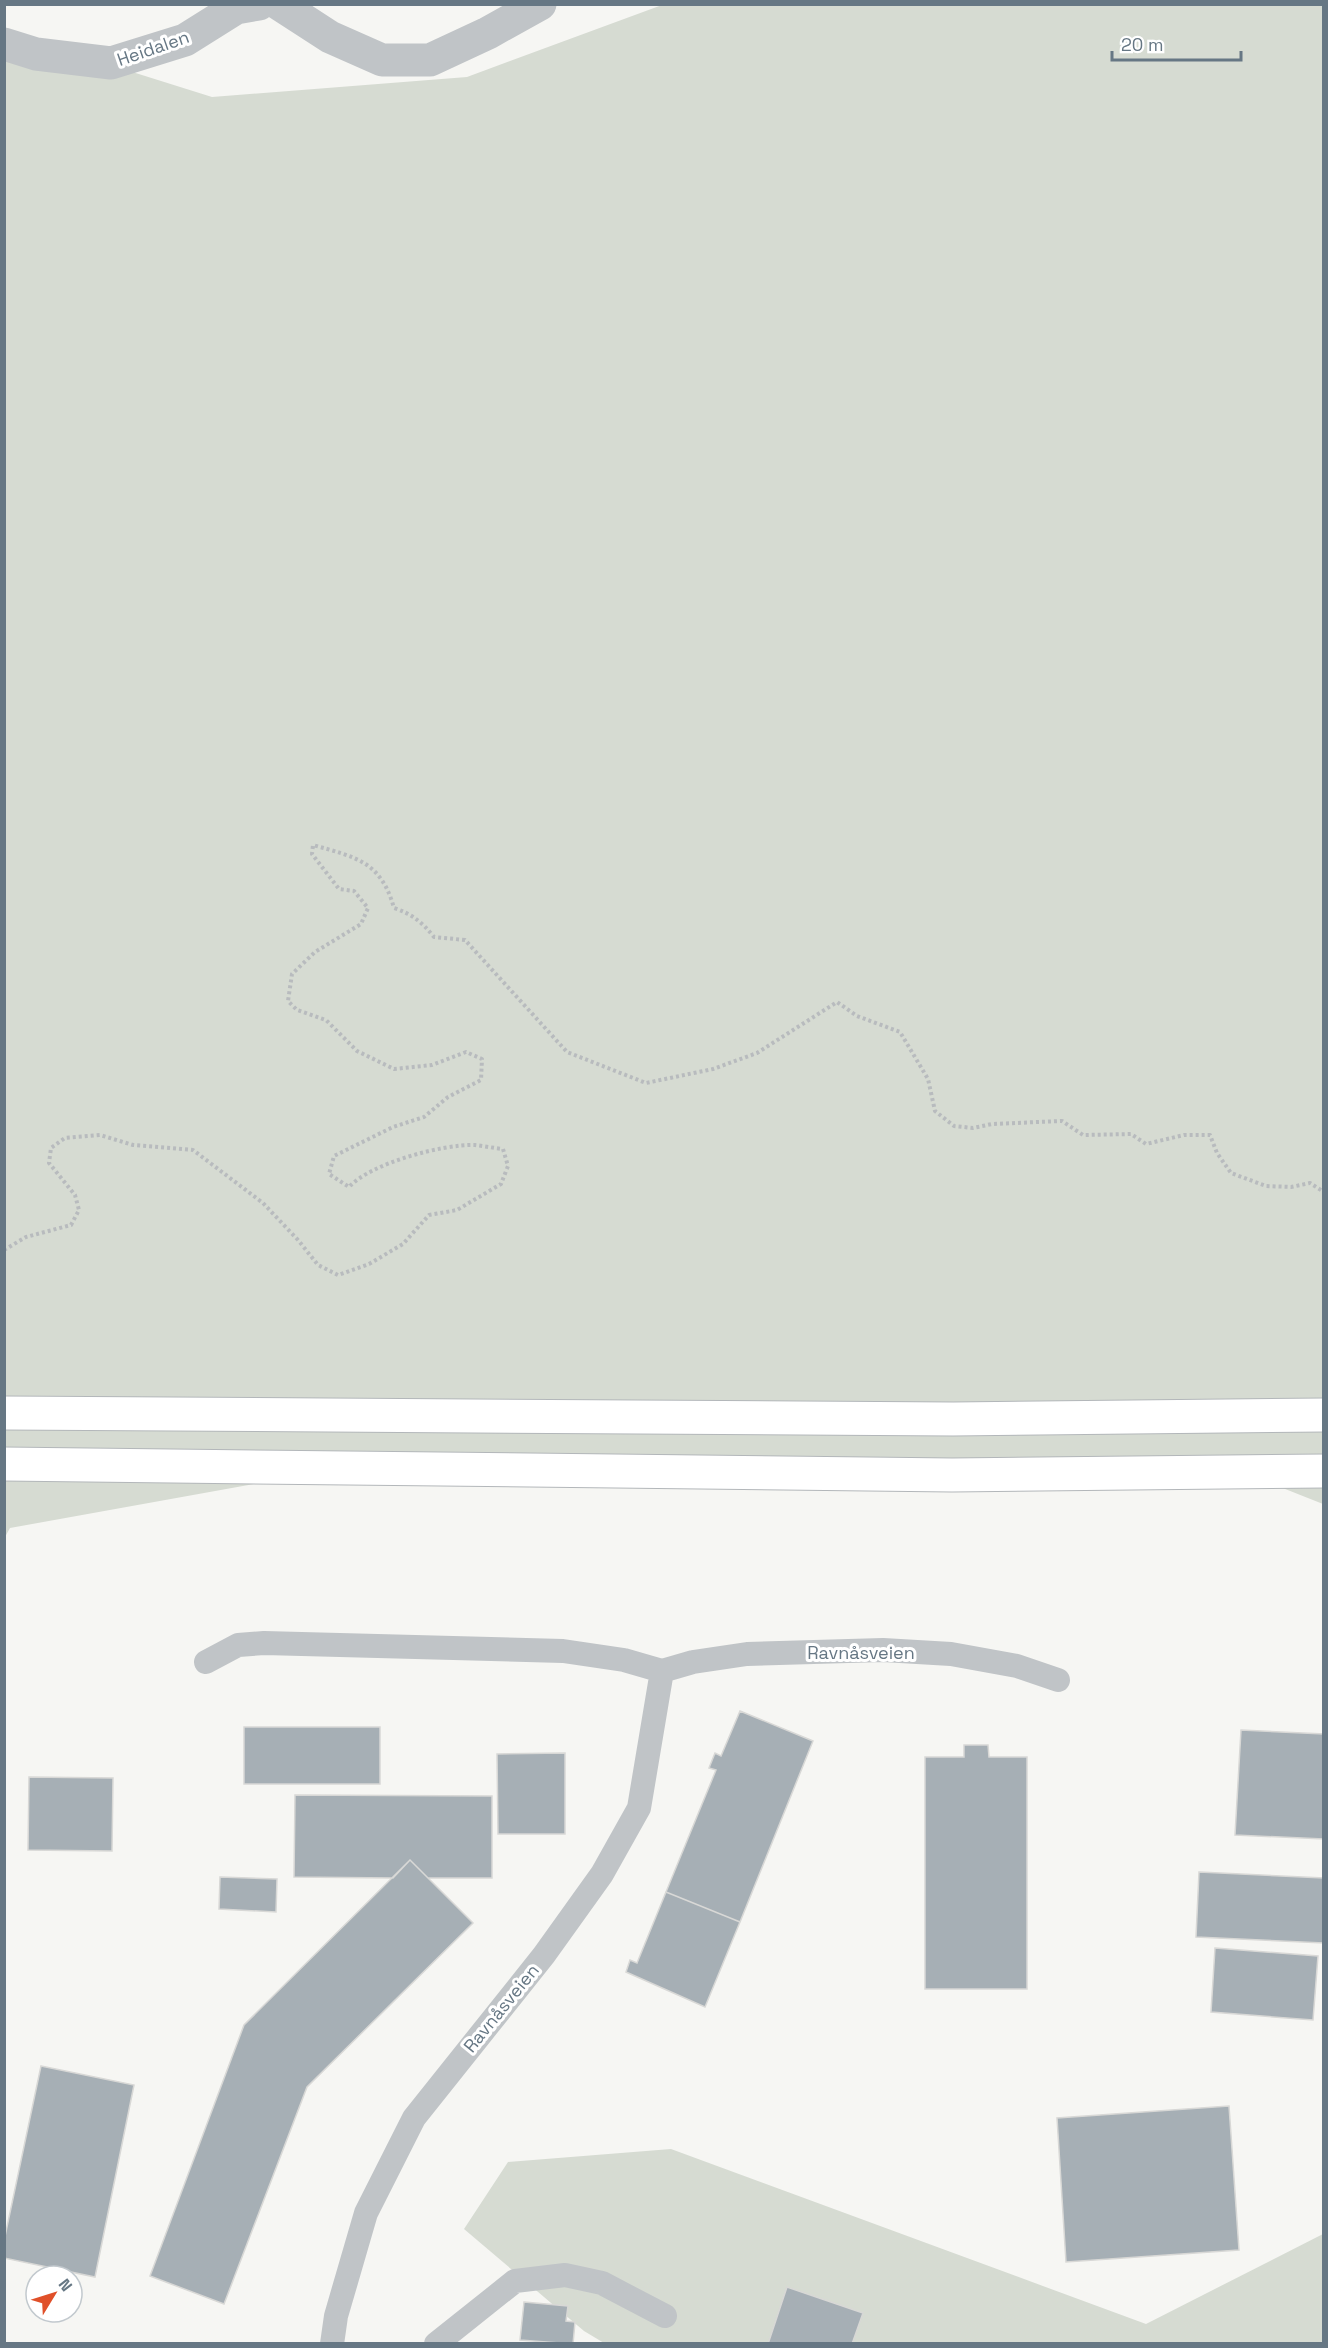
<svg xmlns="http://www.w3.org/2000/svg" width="1328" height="2348" font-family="'Space Grotesk',sans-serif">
  <rect width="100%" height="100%" fill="#f6f6f3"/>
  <path fill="#d6dbd2" d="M662,5H1323V1504L1260,1479L500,1462L254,1484L10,1528L5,1537V32L212,97L467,77Z
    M671,2149L1146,2324L1323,2234V2343H604L584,2331L464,2229L508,2162Z"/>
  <path fill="#a6afb5" stroke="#d8d8d6" stroke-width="1.5" d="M740,1711L813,1741L740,1922L666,1892L716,1770L709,1768L715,1753L721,1756Z
    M244,1727H380V1784H244Z
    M1241,1730L1324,1734V1839L1235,1835Z
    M964,1745H988L989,1757H1027V1989H925V1757H964Z
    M565,1753V1834H498L497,1754Z
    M29,1777L113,1778L112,1851L28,1850Z
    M295,1795L492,1796V1878H428L410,1860L393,1878L294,1877Z
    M410,1860L473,1923L307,2087L224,2304L150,2276L244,2025Z
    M1199,1872L1324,1878V1943L1196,1937Z
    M220,1877L277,1879L276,1912L219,1909Z
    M666,1892L740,1922L705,2007L626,1972L630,1960L637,1963Z
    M1215,1948L1318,1956L1313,2020L1211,2012Z
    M41,2066L134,2085L95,2277L4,2258V2241Z
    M1229,2106L1239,2250L1066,2262L1057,2118Z
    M787,2287L863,2313L852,2344H768Z
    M524,2302L568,2306L566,2321L575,2322L573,2344L520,2340Z"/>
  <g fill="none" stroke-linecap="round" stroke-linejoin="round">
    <g stroke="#b3b7ba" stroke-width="35">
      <path id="highway" d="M4,1413L953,1419L1324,1415
        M4,1464L952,1475L1324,1471"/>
    </g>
    <path stroke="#b8bbbe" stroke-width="4" stroke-dasharray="3 3" stroke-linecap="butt" d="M4,1250L26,1237L71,1225L79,1210L75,1195L49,1163L51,1148L65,1138L100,1135L133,1145L193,1150L263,1203L298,1240L318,1265L338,1275L369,1264L403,1244L429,1215L457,1210L501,1184L508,1166L503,1149C493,1148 484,1146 475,1145C443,1144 371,1163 349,1187L329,1174L334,1156L393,1127L424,1117L448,1097L481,1080L482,1059L466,1052L432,1065L394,1069L357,1051L326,1020L297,1010L288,1001L292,974L315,952L361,924L368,908L354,891L339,889L312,854L313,845C355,857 381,861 394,908C412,914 422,922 434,937L465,940L567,1052L646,1083L713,1069L757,1053L837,1002L857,1016L900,1032L928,1079L935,1111L954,1126L973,1128L992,1124L1062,1121L1083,1135L1131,1134L1146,1144L1184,1135H1210L1217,1153L1231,1173L1266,1186L1291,1187L1310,1183L1324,1192"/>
    <path stroke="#c0c4c7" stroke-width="24" d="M206,1662L238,1645L264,1643L563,1651L624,1660L662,1671L693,1662L747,1654L883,1650L951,1654L1017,1666L1058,1680
      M332,2344L336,2316L366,2213L414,2118L544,1955L602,1874L639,1808L662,1671
      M436,2344L515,2281L565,2275L602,2283L665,2316"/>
    <path stroke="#c0c4c7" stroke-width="33" d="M279,4L330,37L382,60H430L488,33L540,4
      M4,44L36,54L111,63L185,40L236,8L259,4"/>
    <use href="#highway" stroke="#fff" stroke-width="33"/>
  </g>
  <g text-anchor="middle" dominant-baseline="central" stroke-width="6" stroke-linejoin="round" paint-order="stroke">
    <g font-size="18" fill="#667784" stroke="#fff">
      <text transform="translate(153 48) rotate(-19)">Heidalen</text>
      <text x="861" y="1652">Ravnåsveien</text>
      <text transform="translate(501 2008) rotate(-51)">Ravnåsveien</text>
    </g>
  </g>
  <rect width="1328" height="2348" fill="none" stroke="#667784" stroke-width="12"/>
  <g transform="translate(54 2294) rotate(52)"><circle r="28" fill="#ffffff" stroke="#c2c9ce" stroke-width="1.5"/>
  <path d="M0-4.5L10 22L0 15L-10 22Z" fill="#e05029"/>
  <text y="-9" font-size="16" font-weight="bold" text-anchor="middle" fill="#667784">N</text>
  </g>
  <path d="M1112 51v9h129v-9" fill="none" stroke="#667784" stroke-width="3"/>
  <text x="1121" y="51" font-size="18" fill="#667784" stroke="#ffffff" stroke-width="4.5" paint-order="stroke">20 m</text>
</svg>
